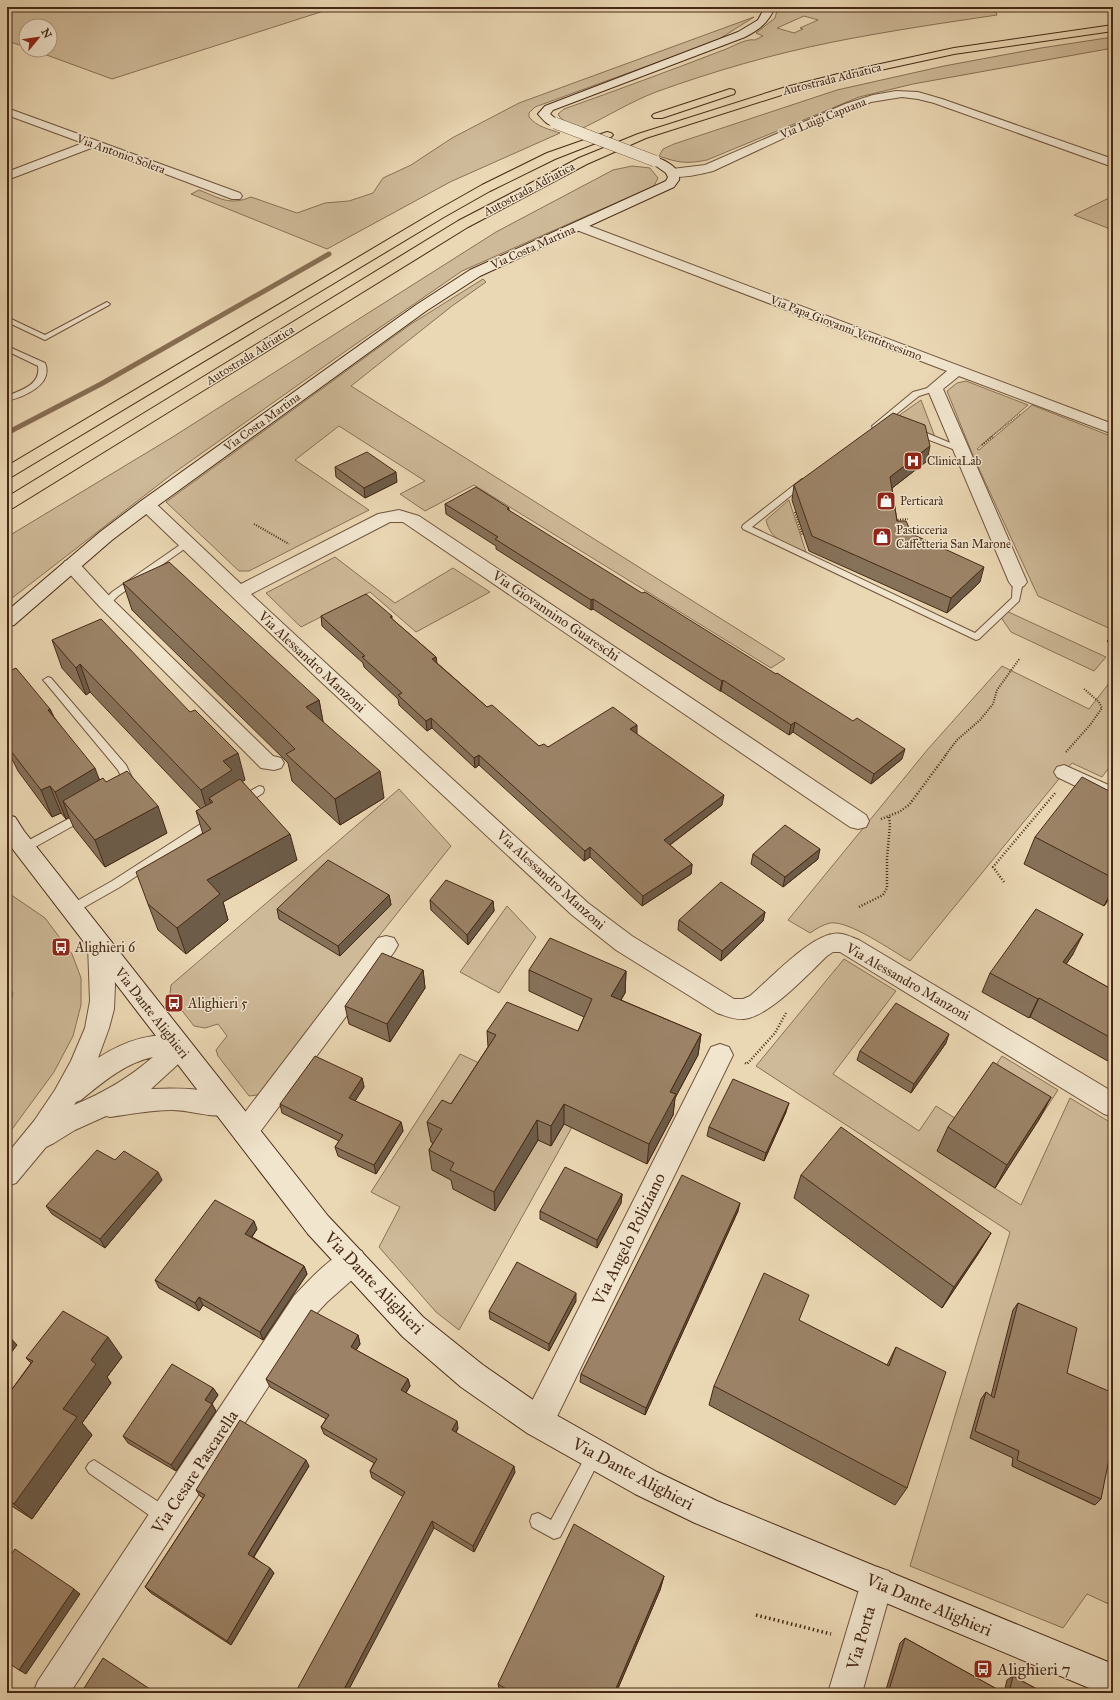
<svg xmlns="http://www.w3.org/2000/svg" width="1120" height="1700" font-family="'IM FELL Great Primer',serif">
  <rect width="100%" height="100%" fill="#ead7b3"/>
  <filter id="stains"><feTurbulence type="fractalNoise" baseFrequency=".005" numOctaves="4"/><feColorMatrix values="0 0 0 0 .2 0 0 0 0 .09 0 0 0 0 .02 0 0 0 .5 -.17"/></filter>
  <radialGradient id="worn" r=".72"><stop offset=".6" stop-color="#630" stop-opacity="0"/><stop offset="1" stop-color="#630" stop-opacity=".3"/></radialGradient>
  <path fill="#ceb998" stroke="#8a7156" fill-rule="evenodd" d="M7,7H331L333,8L112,79L33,50H50V26H26V47L7,41Z
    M778,7L1012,8L995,10L997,15C943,23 888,31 833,42C773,54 714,71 656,92C630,102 608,116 583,128C575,125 562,123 558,114L564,109C617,90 669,71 721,51C731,48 745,38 755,40L763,36L756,33L775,18ZM804,16L818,20L800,28L803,29L794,33L777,28Z
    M754,17L716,41L535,107L529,113V117C537,127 549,129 560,133L450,182L327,249L191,194L199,190C220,198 229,206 251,197L297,213L325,203L349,201L373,193L383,178L411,165L452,138L519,103Z
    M1113,37V48L913,84L859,97L707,160C687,164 678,163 659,156L663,149L674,144L837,90L944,66L1041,48Z
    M632,166L650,168L658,178L654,186L462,271L353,346L171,475L7,602V537L171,438L496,232L613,170Z
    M1113,196V230L1074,215Z
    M483,279L486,282L452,306L351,386L785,659L771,668L474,485L425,511L400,494L425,481L339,426L295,460L369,510L249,571H239L166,502L411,324Z
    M966,381L1028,405L977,449L979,450L1032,405L1113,437V630L1038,596L974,458L947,391L957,383Z
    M921,400L935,437L894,419Z
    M789,500L806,552C788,544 771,542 766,520Z
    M335,557L395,603L453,568L490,592L416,632L370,592L301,627L266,593Z
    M1002,609L1106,657L1094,671L1011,632L1000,616Z
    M1002,666L1089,709L1113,678V762L1102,777L1072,763L910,961C892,951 849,920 830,923C822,925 816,929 810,933L788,920L928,749Z
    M399,789L451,846L383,931L263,1090L257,1095L249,1096L218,1056L216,1050L227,1036L218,1024L205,1028L194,1026L170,995L171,985Z
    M7,892L45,918L72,954L81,978V1005L73,1036L54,1072L7,1136V1011L13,994L7,978Z
    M507,906L536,937L499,993L460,972Z
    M844,959L896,991L833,1074L919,1131L936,1106L958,1120L937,1151L1021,1205L1070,1098L1113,1124V1403L1013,1458L1012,1466L1094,1505L1113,1412V1606L1087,1594L1063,1628L910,1566L1010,1232L756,1066Z
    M460,1054L581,1111L459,1330L436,1312L379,1247L400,1207L371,1192ZM565,1122L551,1146L538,1140L445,1149L431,1141Z
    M1002,1056L1058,1090L1038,1121L982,1086Z"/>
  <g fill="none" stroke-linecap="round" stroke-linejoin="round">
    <path stroke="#886e53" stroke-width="5" d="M7,433L101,384L329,254"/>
    <g stroke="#70543c" stroke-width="2">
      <path id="lane" d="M107,302L110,304L109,305L45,340L7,322V317L45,335Z
        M7,346L45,363C54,385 23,397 7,401V396C21,390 41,385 38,366L7,351Z
        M935,386L939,388L938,390L919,396L879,428H873L872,426L913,392Z
        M911,429H917L965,449L961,451H958L911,433Z
        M802,479H808L809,481L752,527L975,633L1012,598L1013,582L1018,579L1023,582L1019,601L979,639L976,640L743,529L742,527L743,525Z
        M187,540L190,541L191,543L190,545L118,596L109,605H103L101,603L112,592Z
        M48,677L51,678L126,765L133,780L131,788H123L122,785L123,780L118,770L45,682L43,680Z
        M259,786L263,787L264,790L263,793L245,805H237L236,802L237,799Z
        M83,811L87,812L88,815L87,818L28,851L24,852L20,851L19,848L20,845Z
        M213,816L217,817L218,820L217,823L120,887L76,912L72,913L68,912L66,909L68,906L112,881Z
        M594,1447L599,1450L602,1455L560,1537L554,1539L532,1527L530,1521L532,1515L538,1513L551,1520L589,1450Z
        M94,1460L171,1510L173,1516L171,1522L165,1524L159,1522L89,1473L86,1468L89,1463Z"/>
    </g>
    <g stroke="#70543c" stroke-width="2">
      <path id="street" d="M896,91L918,92L942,99L1113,159V167L934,103L918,99L902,97L871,102L797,132L713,171C700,174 682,179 668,176L666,173L668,170L672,169L705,165L845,104L873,95Z
        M7,108L240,193L242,196L240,199H232L94,147L7,180V172L83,143L7,115Z
        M579,222L1113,424V434L959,376L943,389L1027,582L1024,586L1018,588L1012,586L1009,582L927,388L947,371L574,229L573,226L574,223Z
        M147,500L153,501L241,584L378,514L399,510L419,516L866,815L869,821L866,827L858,829L850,827L403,522H390L251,594L331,668L588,903L632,936L734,999H743L750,996C770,979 809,937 833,934C842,932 851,937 859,940L1113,1092V1117L1104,1114L840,952H833L827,956C808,974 770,1016 744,1019C735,1020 726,1016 717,1013L616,950L572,915L317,678L141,509L139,505L141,501Z
        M71,560L77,561L112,599L273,756L281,758L284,763L281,768L274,770L261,768L100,607L65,569L62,565L65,561Z
        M1064,765L1113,787V804L1057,777L1054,772L1057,767Z
        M100,936L108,938L112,945L115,985L114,1009L109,1028L98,1058C124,1041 157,1029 188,1039L191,1047L188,1055L151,1089C176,1088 209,1088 233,1097L237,1105L233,1113C214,1120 192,1110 172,1110C151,1110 131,1114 110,1117L106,1116L75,1130L54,1143L46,1147L16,1183L7,1186V1154L34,1121L55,1090L71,1061L85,1028L90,1001L88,945L92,938ZM153,1057C129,1078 103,1093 74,1105L76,1102L81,1100C103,1082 125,1063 153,1057Z
        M386,936L394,938L398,945L394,952L254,1140L245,1144L236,1140L232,1132L236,1124L378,938Z
        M720,1044L729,1047L733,1055L549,1433L538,1437L527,1433L523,1422L527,1411L711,1047Z
        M352,1248L362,1251L366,1261L362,1271L327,1302L314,1316L70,1693H33L38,1681L294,1296C310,1279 331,1256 352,1248Z
        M877,1567L889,1571L893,1583L862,1693H828L861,1583L865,1571Z"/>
    </g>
    <g stroke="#472915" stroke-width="2">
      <path id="secondary" d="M765,7H775C769,22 759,30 745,37L553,110L550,114L561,123L559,125C549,128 544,121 538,114L545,106L738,32L758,20Z
        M655,157C665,160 681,168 679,180L674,187L480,276L426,311L153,509L112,540L14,625L7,627V611L100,532L141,501L416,305L470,270L666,181L668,177L666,173L649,161L651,158Z
        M7,815L15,817L24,831L328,1216L423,1317L483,1365L549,1411L657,1472L717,1501L1113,1664V1693H1101L695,1523L635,1494L527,1433L461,1387L403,1337L308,1234L8,843Z"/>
    </g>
    <g stroke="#472915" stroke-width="2">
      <path id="highway" d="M1113,25V31L954,54L862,74L794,91L646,138L587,164L468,227L13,508L7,509V497L458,221L579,158L638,134L786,87L862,68L954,48Z
        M730,89L734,90L735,92L734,94L662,118H654L652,116L654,114Z
        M607,132L611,133L613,135L611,137L555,159L490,191L444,217L13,476L7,478V466L436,211L482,185L547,153Z"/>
    </g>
    <path stroke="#472915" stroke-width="1.5" stroke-dasharray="0.5 1.5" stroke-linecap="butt" d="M991,437L1020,414"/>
    <path stroke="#472915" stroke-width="2" stroke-dasharray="1 1.5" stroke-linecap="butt" d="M982,445L993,436
      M795,512L802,535
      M895,520L908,519
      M254,524L289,544
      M1107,641L1113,642
      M1066,752L1090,725L1102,708L1099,702L1083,688
      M945,756L957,740L980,720L993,704L997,690L1020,658"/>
    <path stroke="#472915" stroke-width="2.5" stroke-dasharray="1 2" stroke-linecap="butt" d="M881,819L899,812L909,805L946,755
      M1004,882L993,867L1056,792
      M859,907L883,895L887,888V858L890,825L889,817
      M745,1063L747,1064L775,1033L786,1013"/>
    <path stroke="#472915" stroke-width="3.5" stroke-dasharray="1.5 3" stroke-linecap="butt" d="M756,1615L831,1634"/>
    <use href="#lane" fill="#f1e5ce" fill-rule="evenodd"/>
    <use href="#street" fill="#f1e5ce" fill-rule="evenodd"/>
    <use href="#secondary" fill="#f1e5ce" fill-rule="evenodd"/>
    <use href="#highway" fill="#ead7b3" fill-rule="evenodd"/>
    <g stroke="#472915" stroke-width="12" stroke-linecap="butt">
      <path id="secondary-bridge" d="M555,123L655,161"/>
    </g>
    <use href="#secondary-bridge" stroke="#f1e5ce" stroke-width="11"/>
  </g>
  <path fill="#867159" stroke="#472915" d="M927,461L892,488L897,521L912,534L980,582L947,613L809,551L792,500L794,485Z
    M335,467L397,482L365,498L336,477Z
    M445,504L509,508V511L902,759L871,784L793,732L789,735L721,691H720L593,609L591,610L496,549V546L446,514Z
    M123,583L319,700L323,722L384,798L340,825L292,781L288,763L132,610Z
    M321,616H392V619L436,657L437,663L487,707L539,746L548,747L637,734L722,805L670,845L692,864L691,874L642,906L590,857L584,861L479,765L475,768L432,728L427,731L399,705L398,699L364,667L363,663L322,626Z
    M52,640L245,780L242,781L297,860L223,902L228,920L186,954L158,930L148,904L203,834L196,811L201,809L90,692L86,695L62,668Z
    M7,672L50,709L54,717L100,780L106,782L167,833L105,867L74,828L69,817L66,819L61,813L52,817L18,771L13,761L7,753Z
    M1113,793V893L1104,906L1024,864L1035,837Z
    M753,854L818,859L783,887L751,864Z
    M389,895L391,905L340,956L279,919L277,909Z
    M430,900L493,901L494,911L468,945L431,910Z
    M765,912L763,921L721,961L678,930L679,920Z
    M1073,954L1066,964L1113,990V1064L1030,1017L1029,1018L982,992L990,973Z
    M423,970L425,988L390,1042L349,1024L345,1006Z
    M529,970L626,971L625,993L621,1000L701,1034L698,1055L675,1098L673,1115L647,1164L564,1124L551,1146L538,1140L495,1211L453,1189L451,1180L432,1170L429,1150L433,1143L431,1142L427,1122L451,1104L488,1047L487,1031H578L584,1017L529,991Z
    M946,1043L911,1093L857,1060L860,1051Z
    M362,1078L364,1087L355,1101L401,1122L403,1131L376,1174L338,1156L335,1147L339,1141L282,1113L280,1104Z
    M1051,1097L1038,1121L995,1188L937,1151L948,1127Z
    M786,1112L764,1161L707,1136L709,1127Z
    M115,1160L162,1180L105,1248L52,1214L46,1206Z
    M801,1175L991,1233L978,1254L942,1308L794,1198Z
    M622,1194L621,1203L597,1248L540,1219V1211Z
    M738,1211L645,1415L580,1382L581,1374Z
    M257,1229L252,1237L304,1266L307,1274L263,1340L203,1305L199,1311L159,1288L155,1280Z
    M576,1301L549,1351L490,1319L489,1311Z
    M1018,1303L1067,1373L1101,1499L1095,1505L1012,1466L1013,1458L970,1438L981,1399L986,1392L991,1396L1013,1310Z
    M799,1321L887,1365L896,1347L907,1488L895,1505L709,1405L714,1386Z
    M358,1335L360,1344L356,1350L408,1379L410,1386L406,1393L458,1428L456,1433L515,1472L474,1552L434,1528L402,1496L372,1478L370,1471L374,1463L324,1434L321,1427L326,1419L270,1387L266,1379Z
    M122,1357L107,1377L111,1383L82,1423L92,1435L32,1519L7,1503V1396L31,1363L26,1358Z
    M213,1388L218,1395L212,1404L216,1411L176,1471L128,1443L123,1436Z
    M309,1466L254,1557L274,1573L231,1645L151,1593L145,1587L203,1498L200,1496L196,1490Z
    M664,1576L660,1590L616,1693H500L498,1684Z
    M905,1638L1004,1693L1007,1680L1013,1676L1044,1693H885L900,1643Z"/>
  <path fill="#6d5c48" stroke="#472915" d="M930,446L927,461L887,492L890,477Z
    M396,472L397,482L365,498L364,488Z
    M984,567L980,582L947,613L951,598Z
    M593,599V609L591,610V600Z
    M436,657L437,667L432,659Z
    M80,664L90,692L86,695L76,668Z
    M723,680L721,691H720L722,681Z
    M319,700L324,727L306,707Z
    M50,709L61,736L48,710Z
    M431,718L432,728L427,731L426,721Z
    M795,722L793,732L789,735L791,725Z
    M637,725V735L630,729Z
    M905,749L902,759L871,784L874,774Z
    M238,753L245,780L236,785L213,802L209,798L214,814L209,817L201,790L223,761Z
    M479,755V765L475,768L474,758Z
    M95,768L105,795L63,801L69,817L66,819L55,792Z
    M380,771L384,798L340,825L335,799Z
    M50,786L61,813L52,817L41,790Z
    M724,795L722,805L663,850L664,840Z
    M158,806L167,833L105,867L95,840Z
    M290,834L297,860L223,902L228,920L186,954L177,928L207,880Z
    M590,847V857L584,861L585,851Z
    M820,849L818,859L783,887L785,877Z
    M692,864L691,874L642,906L643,896Z
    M1113,888V893L1104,906Z
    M389,895L391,905L340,956L338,946Z
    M493,901L494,911L468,945L467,935Z
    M765,912L763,921L721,961L722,951Z
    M1083,934L1073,954L1054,982L1063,962Z
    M423,970L425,988L390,1042L387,1024Z
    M626,971L625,993L610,1017L611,996Z
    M1039,998L1030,1017L1029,1018L1038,999Z
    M701,1034L698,1055L675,1098L673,1115L647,1164L649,1144L670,1092Z
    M949,1034L946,1043L911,1093L914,1084Z
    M362,1078L364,1087L351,1107L349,1098Z
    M1051,1097L1038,1121L995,1188L1007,1165Z
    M789,1103L786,1112L764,1161L766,1153Z
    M564,1104V1124L551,1146V1126Z
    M537,1120L538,1140L495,1211L494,1192Z
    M401,1122L403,1131L376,1174L374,1165Z
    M158,1172L162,1180L105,1248L100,1239Z
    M622,1194L621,1203L597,1248V1240Z
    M740,1203L738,1211L645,1415L646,1408Z
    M254,1221L257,1229L248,1242L245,1234Z
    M991,1233L978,1254L942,1308L954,1287Z
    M304,1266L307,1274L263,1340L260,1332Z
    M576,1293V1301L549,1351V1344Z
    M199,1297L203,1305L199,1311L195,1303Z
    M7,1334L17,1345L7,1358Z
    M358,1335L360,1344L353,1355L351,1347Z
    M108,1337L122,1357L107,1377L111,1383L82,1423L92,1435L32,1519L14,1504L63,1409L91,1360Z
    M408,1379L410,1386L403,1397L401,1390Z
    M213,1388L218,1395L211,1405L212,1404L216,1411L176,1471L171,1465L205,1400Z
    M457,1421L458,1428L453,1438L452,1430Z
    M306,1460L309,1466L252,1559L248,1554Z
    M514,1466L515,1472L474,1552L473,1546Z
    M432,1521L434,1528L347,1693H342Z
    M270,1568L274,1573L231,1645L227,1641Z
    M664,1576L660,1590L616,1693H614Z
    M74,1589L80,1594L26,1674L19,1670Z"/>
  <path fill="#9c8367" stroke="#472915" d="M893,413L925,425L930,446L890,477L897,521H906L912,534L984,567L951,598L812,536L794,485Z
    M367,452L396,472L364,488L335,467Z
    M476,487L509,508L507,509L642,593L645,592L776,674L777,673L853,721L857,718L905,749L874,774L795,722L791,725L723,680L722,681L593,599L591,600L495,539L498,537L445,504Z
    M169,562L319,700L306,707L380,771L335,799L286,754L295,749L276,730L123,583Z
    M366,594L392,616L390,617L436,657L432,659L487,707L492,705L539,746L544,744L548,747L613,707L637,725L630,729L724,795L664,840L692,864L643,896L590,847L585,851L479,755L474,758L431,718L426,721L398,695L402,693L362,657L365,656L321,616Z
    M101,619L190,712L195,710L238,753L223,761L232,770L201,790L80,664L76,668L52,640Z
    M16,668L50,709L48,710L95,768L55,792L50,786L41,790L7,746V744L8,743L7,742V672Z
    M127,771L158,806L95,840L63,801L103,778L106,782Z
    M1082,777L1113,793V878L1035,837Z
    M240,779L290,834L207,880L220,894L177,928L148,904L136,872L211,829L196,811L213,802L209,798Z
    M785,825L820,849L785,877L753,854Z
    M328,860L389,895L338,946L277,909Z
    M446,880L493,901L467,935L430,900Z
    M721,882L765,912L722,951L679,920Z
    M1036,909L1083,934L1063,962L1113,990V1039L1039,998L1038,999L990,973Z
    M550,938L626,971L611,996L701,1034L670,1092L676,1094L649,1144L564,1104L551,1126L537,1120L494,1192L450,1170L454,1163L429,1150L442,1129L427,1122L442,1100L451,1104L496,1035L487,1031L507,1002L578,1031L592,999L529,970Z
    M382,953L423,970L387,1024L345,1006Z
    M896,1003L949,1034L914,1084L860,1051Z
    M315,1056L362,1078L349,1098L401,1122L374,1165L335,1147L343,1135L280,1104Z
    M993,1062L1051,1097L1007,1165L948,1127Z
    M733,1079L789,1103L766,1153L709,1127Z
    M841,1127L991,1233L954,1287L801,1175Z
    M97,1150L115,1160L124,1151L158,1172L100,1239L46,1206Z
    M565,1167L622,1194L597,1240L540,1211Z
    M682,1175L740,1203L646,1408L581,1374Z
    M215,1200L254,1221L245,1234L304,1266L260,1332L199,1297L195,1303L155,1280Z
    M517,1262L576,1293L549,1344L489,1311Z
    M764,1273L809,1295L799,1320L889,1366L896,1347L946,1372L907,1488L714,1386Z
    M1018,1303L1077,1328L1067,1373L1113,1393V1439L1101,1499L1017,1460L1019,1451L975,1431L986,1392L994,1398Z
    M311,1310L358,1335L351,1347L408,1379L401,1390L457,1421L452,1430L514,1466L473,1546L432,1521L342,1693H295L405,1492L370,1471L377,1459L321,1427L329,1415L266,1379Z
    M63,1311L108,1337L91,1360L96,1364L63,1409L77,1417L14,1504L7,1499V1396L33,1361L26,1358Z
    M172,1364L213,1388L205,1400L212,1404L171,1465L123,1436Z
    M240,1420L306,1460L248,1554L270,1568L227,1641L145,1587L205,1495L196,1490Z
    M574,1524L664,1576L614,1693H513L498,1684Z
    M15,1549L74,1589L19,1670L7,1662V1560Z
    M905,1638L1004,1693H888Z
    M103,1658L156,1693H81Z
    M1013,1676L1044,1693H1009Z
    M389,1688L396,1693H387Z"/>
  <defs>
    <g id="hospital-square" transform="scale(1)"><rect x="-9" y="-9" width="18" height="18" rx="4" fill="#8f2418" stroke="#f1e5ce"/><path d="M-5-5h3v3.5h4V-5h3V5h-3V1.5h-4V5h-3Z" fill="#fff"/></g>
    <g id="shop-square" transform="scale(1)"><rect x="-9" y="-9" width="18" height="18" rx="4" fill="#8f2418" stroke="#f1e5ce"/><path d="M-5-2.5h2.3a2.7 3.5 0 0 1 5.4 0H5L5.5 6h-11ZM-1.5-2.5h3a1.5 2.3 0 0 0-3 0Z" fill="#fff"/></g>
    <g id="bus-square" transform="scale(1)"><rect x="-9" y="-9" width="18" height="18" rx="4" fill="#8f2418" stroke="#f1e5ce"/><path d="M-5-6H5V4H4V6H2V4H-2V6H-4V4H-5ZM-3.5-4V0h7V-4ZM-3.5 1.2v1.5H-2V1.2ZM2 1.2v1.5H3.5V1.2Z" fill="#fff"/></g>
  </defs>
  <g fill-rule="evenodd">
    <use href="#hospital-square" x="913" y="461"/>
    <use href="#shop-square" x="886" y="501"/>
    <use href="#shop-square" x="882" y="537"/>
    <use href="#bus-square" x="61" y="947"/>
    <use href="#bus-square" x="174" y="1003"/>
    <use href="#bus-square" x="983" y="1669"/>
  </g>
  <g text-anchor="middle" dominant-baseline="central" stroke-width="3" stroke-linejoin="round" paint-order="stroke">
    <g font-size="12" fill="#472915" stroke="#f1e5ce">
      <text transform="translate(832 79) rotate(-14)">Autostrada Adriatica</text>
      <text transform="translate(823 118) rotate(-22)">Via Luigi Capuana</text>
      <text transform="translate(121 154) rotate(20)">Via Antonio Solera</text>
      <text transform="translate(529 189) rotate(-28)">Autostrada Adriatica</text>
      <text transform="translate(533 247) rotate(-24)">Via Costa Martina</text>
      <text transform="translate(846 328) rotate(21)">Via Papa Giovanni Ventitreesimo</text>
      <text transform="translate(250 355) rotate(-32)">Autostrada Adriatica</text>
      <text transform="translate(262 422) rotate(-36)">Via Costa Martina</text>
    </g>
    <g font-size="12" fill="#472915" stroke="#f1e5ce" text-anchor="start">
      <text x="927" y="461">ClinicaLab</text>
      <text x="900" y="501">Perticarà</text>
      <text x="896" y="530">Pasticceria<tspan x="896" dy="14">Caffetteria San Marone</tspan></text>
    </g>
    <g font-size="14" fill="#472915" stroke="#f1e5ce">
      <text transform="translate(556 616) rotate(34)">Via Giovannino Guareschi</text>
      <text transform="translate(312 662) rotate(43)">Via Alessandro Manzoni</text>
      <text transform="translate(551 880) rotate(42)">Via Alessandro Manzoni</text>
      <text transform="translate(908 982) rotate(30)">Via Alessandro Manzoni</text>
      <text transform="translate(152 1013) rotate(52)">Via Dante Alighieri</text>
    </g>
    <g font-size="14" fill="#472915" stroke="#f1e5ce" text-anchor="start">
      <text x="75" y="947">Alighieri 6</text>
      <text x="188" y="1003">Alighieri 5</text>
    </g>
    <g font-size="17" fill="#472915" stroke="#f1e5ce">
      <text transform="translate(629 1239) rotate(-64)">Via Angelo Poliziano</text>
      <text transform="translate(374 1283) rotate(46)">Via Dante Alighieri</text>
      <text transform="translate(195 1472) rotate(-57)">Via Cesare Pascarella</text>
      <text transform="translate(633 1474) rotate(28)">Via Dante Alighieri</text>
      <text transform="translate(929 1605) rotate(23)">Via Dante Alighieri</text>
      <text transform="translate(861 1638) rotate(-74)">Via Porta</text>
    </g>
    <g font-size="17" fill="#472915" stroke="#f1e5ce" text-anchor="start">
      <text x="997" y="1669">Alighieri 7</text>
    </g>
  </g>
  <rect width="1120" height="1700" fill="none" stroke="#ead7b3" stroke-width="24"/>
  <rect x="8" y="8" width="1104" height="1684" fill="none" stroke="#472915" stroke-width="2"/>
  <rect x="12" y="12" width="1096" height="1676" fill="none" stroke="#472915"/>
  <g transform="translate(38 38) rotate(61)"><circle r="19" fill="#f1e5ce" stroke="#ad9a84"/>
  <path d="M0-3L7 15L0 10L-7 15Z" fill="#8f2418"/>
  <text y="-6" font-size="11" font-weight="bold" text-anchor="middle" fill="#472915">N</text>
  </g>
  <rect width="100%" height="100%" filter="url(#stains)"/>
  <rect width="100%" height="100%" fill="url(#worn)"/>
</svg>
